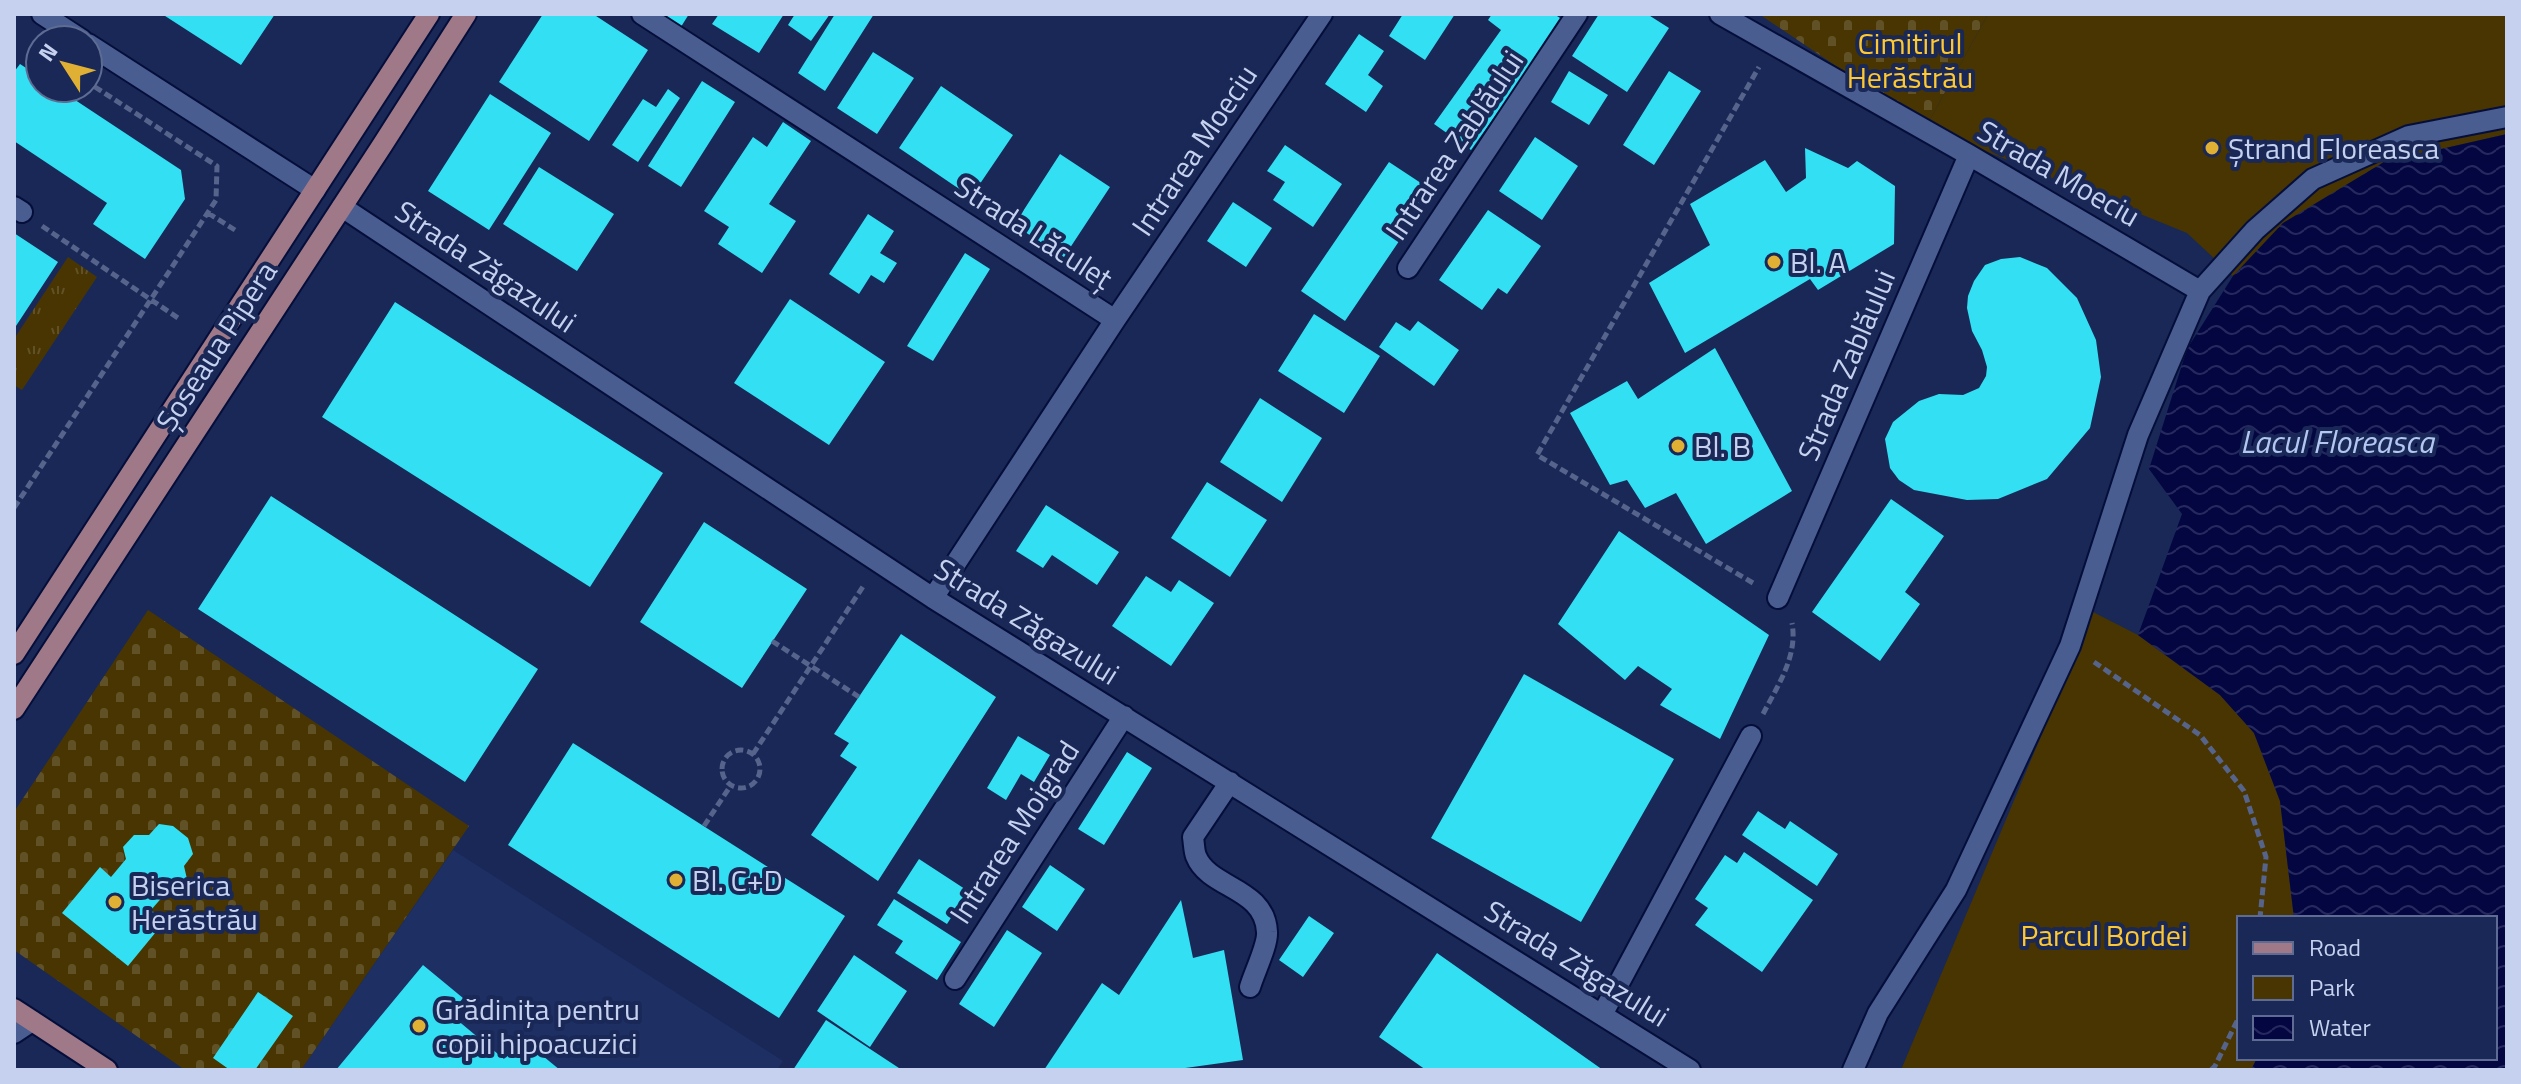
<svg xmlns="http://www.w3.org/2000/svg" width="2521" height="1084" font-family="'Titillium Web',sans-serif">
  <defs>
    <pattern id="grass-tufts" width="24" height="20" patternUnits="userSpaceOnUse" patternTransform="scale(2)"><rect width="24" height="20" fill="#483501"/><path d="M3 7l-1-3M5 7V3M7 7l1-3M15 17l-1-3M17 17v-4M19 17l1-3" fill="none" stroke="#615126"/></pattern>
    <pattern id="cemetery-stones" width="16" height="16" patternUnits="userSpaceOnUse" patternTransform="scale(2)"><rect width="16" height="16" fill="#483501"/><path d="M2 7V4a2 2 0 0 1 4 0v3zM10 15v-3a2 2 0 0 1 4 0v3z" fill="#615126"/></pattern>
    <pattern id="water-waves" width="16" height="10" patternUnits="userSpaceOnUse" patternTransform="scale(2)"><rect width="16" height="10" fill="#030641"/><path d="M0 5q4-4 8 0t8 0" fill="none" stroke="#26295d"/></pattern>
  </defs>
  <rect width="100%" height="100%" fill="#192856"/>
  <path fill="#1e2f64" d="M453,850L783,1061L777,1070H301Z"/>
  <path fill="url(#grass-tufts)" d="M68,257L97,277L22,390L14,385V339Z"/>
  <path fill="url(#cemetery-stones)" d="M1759,14H1988L1926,127Z
    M148,610L469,826L301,1070H185L14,950V812Z"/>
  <path fill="#483501" d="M1988,14H2507V134L2384,162L2283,223L2233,276L2187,233L1926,127Z
    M2093,612L2138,635L2220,695L2254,733L2280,801L2294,918H2239V1058H2257L2251,1070H1901Z"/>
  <path fill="url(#water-waves)" d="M2507,134V1070H2251L2257,1058H2495V918H2294L2280,801L2254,733L2220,695L2138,635L2182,514L2149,469L2187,349L2233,276L2283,223L2384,162Z"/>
  <path fill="#32dff3" d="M162,14H275L241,65Z
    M543,14H593L648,50L589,141L499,82Z
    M656,14H689L679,30Z
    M719,14H784L759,53L712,24Z
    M795,14H830L811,41L788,25Z
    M835,14H874L825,91L798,73Z
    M1403,14H1455L1425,60L1389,36Z
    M1492,14H1554L1563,20L1471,150L1434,124L1501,30L1488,20Z
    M1599,14H1647L1669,28L1627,92L1572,56Z
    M1359,34L1384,51L1368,75L1383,86L1366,112L1325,84Z
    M873,52L914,78L877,134L837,108Z
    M20,64L40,77V88H57L181,170L185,199L145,259L93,224L107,203L14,141V72Z
    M1569,71L1608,95L1589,125L1551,102Z
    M1669,71L1701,91L1654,165L1623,145Z
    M702,81L735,102L681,187L648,166Z
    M941,86L1013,135L971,197L899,148Z
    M668,89L680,98L638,162L612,145L643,99L656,107Z
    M490,94L551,133L489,230L428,191Z
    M783,122L811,141L769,204L796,221L762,273L718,244L729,227L704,211L753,137L767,147Z
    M1535,137L1578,166L1542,220L1499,191Z
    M1285,145L1342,184L1313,227L1273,200L1285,182L1267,171Z
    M1805,148L1848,168L1857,161L1895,186L1894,244L1818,290L1810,279L1685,353L1649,283L1710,245L1690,204L1765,160L1786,192L1806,178Z
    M1060,154L1110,187L1064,257L1014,225Z
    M1389,162L1433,191L1345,321L1301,291Z
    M539,167L614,214L577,271L503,224Z
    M1233,202L1272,228L1246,267L1207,241Z
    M1488,210L1541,246L1507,294L1498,288L1482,310L1439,280Z
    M868,214L894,231L880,253L897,263L884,283L871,275L859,294L829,274Z
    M14,233L58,262L14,329Z
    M965,253L990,269L933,361L907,346Z
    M2020,257L2047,268L2077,298L2096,340L2101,377L2090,428L2047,479L1998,499L1967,500L1914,490L1899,480L1890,468L1885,439L1893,422L1919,401L1939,394L1963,395L1979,388L1986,376L1987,367L1982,350L1972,331L1967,308L1968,296L1974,281L1985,265L2001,259Z
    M790,299L885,362L829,445L734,383Z
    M395,302L663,473L590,587L322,417Z
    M1314,314L1380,356L1344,413L1278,371Z
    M1418,321L1459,350L1434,386L1379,347L1396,322L1410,331Z
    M1715,348L1792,491L1706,544L1676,493L1645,508L1627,480L1610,485L1570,413L1627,381L1638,399Z
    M1260,398L1322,438L1282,502L1220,462Z
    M1207,482L1267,520L1230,577L1171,538Z
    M271,496L538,669L465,782L198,609Z
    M1891,499L1944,536L1905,592L1920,604L1880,661L1812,612Z
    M1046,505L1119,552L1097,585L1052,555L1043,568L1016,551Z
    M704,522L807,589L742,688L640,622Z
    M1619,531L1769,635L1720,739L1660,705L1672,689L1638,666L1625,680L1558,624Z
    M1146,576L1171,592L1179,580L1214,603L1171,666L1112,626Z
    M901,634L996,697L878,881L811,835L857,767L840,756L849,743L834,734Z
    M1524,674L1674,759L1581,922L1431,838Z
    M1018,736L1050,755L1034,782L1021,774L1006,800L987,788Z
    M573,743L845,916L779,1018L508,845Z
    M1127,752L1152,768L1104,845L1078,829Z
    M1758,811L1785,829L1790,821L1838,854L1817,886L1742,835Z
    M159,824L173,826L188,838L193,854L184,866L187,879L179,890L165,894L151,910L165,921L128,966L62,913L100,867L111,877L126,859L123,847L134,835H149Z
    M1744,852L1813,900L1762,972L1695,925L1708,908L1695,899L1725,855L1737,863Z
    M919,859L968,891L947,924L897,893Z
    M1050,865L1085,889L1057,931L1022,907Z
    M894,899L961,942L937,980L895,953L903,941L877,925Z
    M1181,900L1193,958L1224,950L1243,1060L1171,1070H1044L1102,983L1119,995Z
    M1309,916L1334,933L1303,977L1279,960Z
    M1007,930L1042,953L994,1027L959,1004Z
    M1437,953L1603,1070H1426L1379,1037Z
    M854,955L907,991L870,1047L817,1011Z
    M423,965L463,998L450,1014L504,1059L521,1038L560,1070H336Z
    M258,992L293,1016L255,1070H230L213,1058Z
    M826,1020L902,1070H793Z"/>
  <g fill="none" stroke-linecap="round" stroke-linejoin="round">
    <g stroke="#050e3a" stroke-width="24">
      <path id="minor" d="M42,14L82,40
        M642,14L1115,320
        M1720,14L1969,155L2200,291
        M88,44L315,190
        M14,207L22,212
        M342,207L933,598L1690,1070
        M1408,268L1577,14
        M933,598L1115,320L1322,14
        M1778,598L1969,155
        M1230,782L1193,837C1194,843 1194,851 1196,856C1209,889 1265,887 1267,932C1268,945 1254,973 1250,987
        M955,979L1124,716
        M1603,1013L1751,736
        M14,1033L32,1021
        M1853,1070L1878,1013L1956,890L2070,646L2138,435L2200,291L2255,230L2313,179L2409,136L2507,117"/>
    </g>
    <g stroke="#050e3a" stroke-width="24">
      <path id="major" d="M14,654L429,14
        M14,709L383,144L466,14
        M14,1009L107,1070"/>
    </g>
    <path stroke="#56648c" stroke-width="5" stroke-dasharray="8 4" stroke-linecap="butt" d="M208,213L235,230
      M42,226L178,318
      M14,508L216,200L217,166L95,87
      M1753,583L1537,455L1759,67
      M772,641L859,697
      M2094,662L2200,735L2244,791L2266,857L2260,918
      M1763,714C1778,685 1798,656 1792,623
      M722 769a19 19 0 1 1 38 0a19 19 0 1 1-38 0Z
      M753,754L864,585
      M704,826L731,785
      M2211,1070L2215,1066L2239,1017"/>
    <use href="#minor" stroke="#495d90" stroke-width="20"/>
    <use href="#major" stroke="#9f7988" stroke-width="20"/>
  </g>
  <g fill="#dfb034" stroke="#192856" stroke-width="3">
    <circle cx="2212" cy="148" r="8"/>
    <circle cx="1774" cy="262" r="8"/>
    <circle cx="1678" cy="446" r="8"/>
    <circle cx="676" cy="880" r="8"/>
    <circle cx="115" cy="902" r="8"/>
    <circle cx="419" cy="1026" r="8"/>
  </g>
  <g text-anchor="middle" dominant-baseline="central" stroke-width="8" stroke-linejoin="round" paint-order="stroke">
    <g font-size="30" fill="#fec832" stroke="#192856">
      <text x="1910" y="43">Cimitirul<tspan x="1910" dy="34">Herăstrău</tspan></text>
      <text x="2104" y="935">Parcul Bordei</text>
    </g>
    <g font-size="30" fill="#c5d1ef" stroke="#192856">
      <text transform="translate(1454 145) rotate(-56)">Intrarea Zablăului</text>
      <text transform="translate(1194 150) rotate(-56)">Intrarea Moeciu</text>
      <text transform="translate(2059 173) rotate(30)">Strada Moeciu</text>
      <text transform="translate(1034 232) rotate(33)">Strada Lăculeț</text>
      <text transform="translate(486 266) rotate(34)">Strada Zăgazului</text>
      <text transform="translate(216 346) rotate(-57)">Șoseaua Pipera</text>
      <text transform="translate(1846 365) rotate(-67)">Strada Zablăului</text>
      <text transform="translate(1027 621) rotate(32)">Strada Zăgazului</text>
      <text transform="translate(1014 832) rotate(-57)">Intrarea Moigrad</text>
      <text transform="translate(1577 963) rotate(32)">Strada Zăgazului</text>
    </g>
    <g font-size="30" fill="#c5d1ef" stroke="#192856" text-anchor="start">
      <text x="2228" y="148">Ștrand Floreasca</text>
      <text x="1790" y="262">Bl. A</text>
      <text x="1694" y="446">Bl. B</text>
      <text x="692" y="880">Bl. C+D</text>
      <text x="131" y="885">Biserica<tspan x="131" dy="34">Herăstrău</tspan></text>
      <text x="435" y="1009">Grădinița pentru<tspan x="435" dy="34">copii hipoacuzici</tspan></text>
    </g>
    <g font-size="32" font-style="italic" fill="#b4c7f3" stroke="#192856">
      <text x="2337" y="441">Lacul Floreasca</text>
    </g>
  </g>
  <rect width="2521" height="1084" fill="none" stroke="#c5d1ef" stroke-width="32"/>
  <rect x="2237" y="916" width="260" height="144" fill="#192856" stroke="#5e6c93" stroke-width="2"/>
  <rect x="2253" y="942" width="40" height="12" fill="#9f7988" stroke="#5e6c93" stroke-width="2"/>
  <text x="2309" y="956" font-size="24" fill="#c5d1ef">Road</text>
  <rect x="2253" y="976" width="40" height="24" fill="#483501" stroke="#5e6c93" stroke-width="2"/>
  <text x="2309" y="996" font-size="24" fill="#c5d1ef">Park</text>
  <rect x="2253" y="1016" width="40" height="24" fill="url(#water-waves)" stroke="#5e6c93" stroke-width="2"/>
  <text x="2309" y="1036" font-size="24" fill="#c5d1ef">Water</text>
  <g transform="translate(64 64) rotate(306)"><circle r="38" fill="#192856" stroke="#5e6c93" stroke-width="2"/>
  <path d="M0-6L14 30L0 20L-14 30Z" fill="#dfb034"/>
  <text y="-12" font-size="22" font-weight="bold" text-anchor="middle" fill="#c5d1ef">N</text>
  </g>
</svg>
